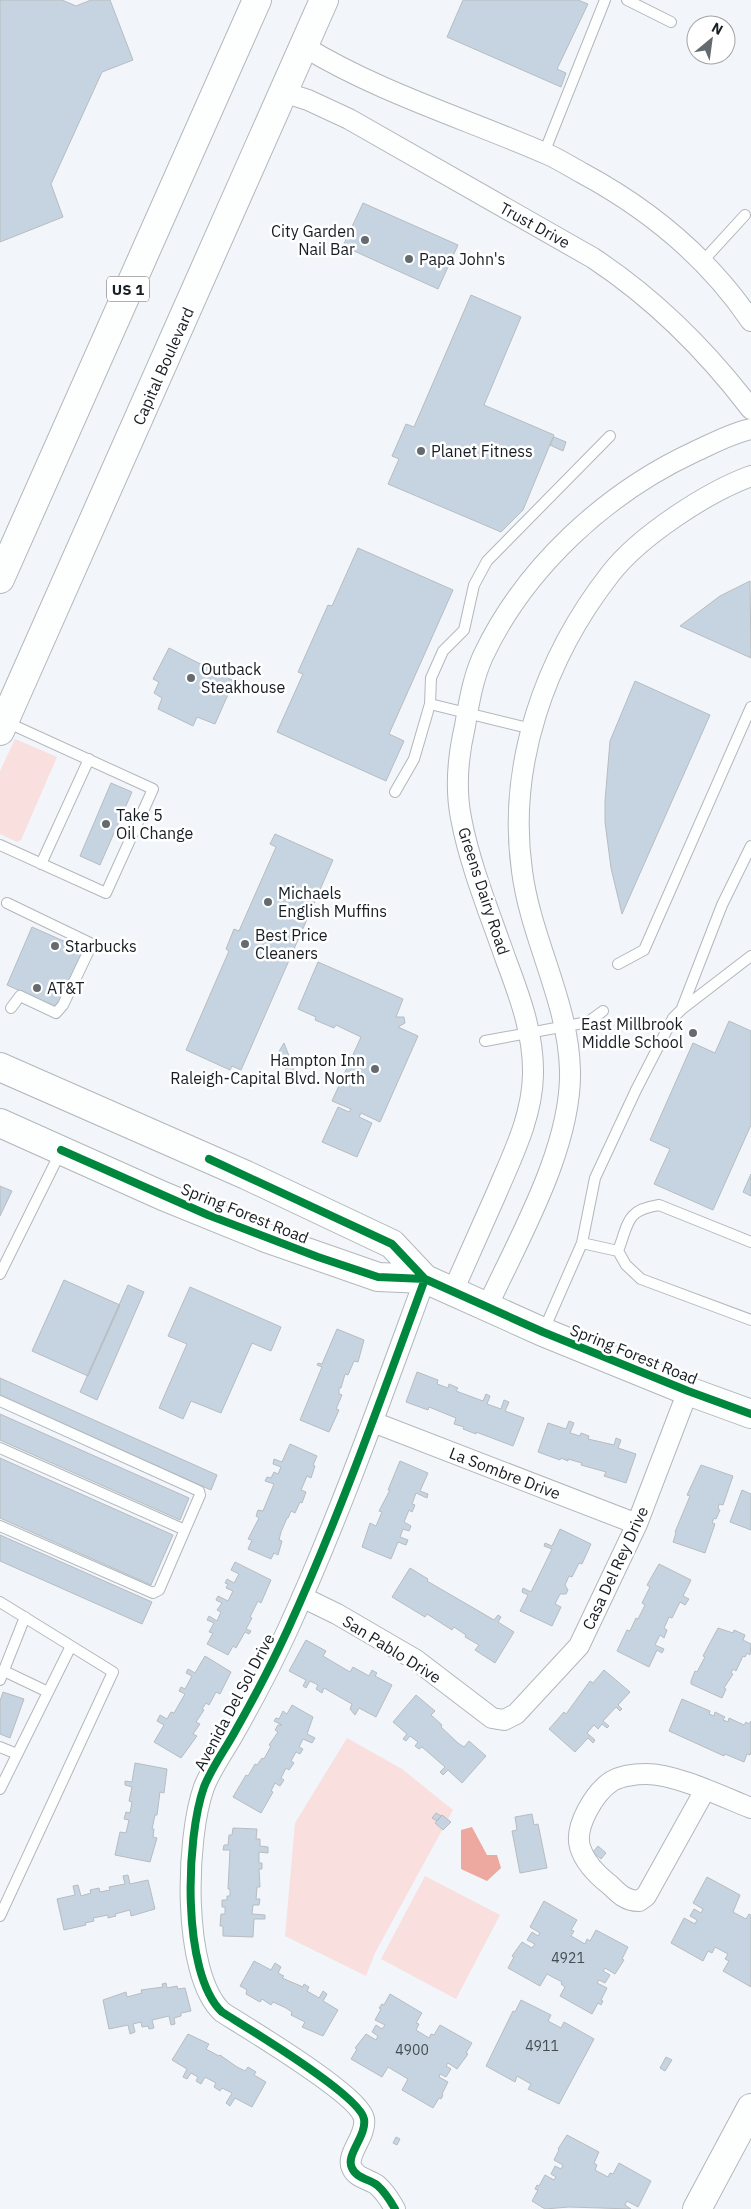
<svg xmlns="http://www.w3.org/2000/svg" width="751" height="2209" font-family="'IBM Plex Sans',sans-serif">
  <rect width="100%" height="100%" fill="#f2f6fa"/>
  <path fill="#f9dfdd" d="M15,739L57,757L21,840L17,842L0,834V771Z
    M347,1738L402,1769L453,1810L375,1953L366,1976L285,1936L295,1823Z
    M425,1876L500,1915L456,1999L381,1959Z"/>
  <path fill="#eda89f" d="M472,1827L487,1855H497L501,1868L487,1881L461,1869V1830Z"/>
  <path fill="#c5d4e0" stroke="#b7bcc1" d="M0,0H62L76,6L91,0H110L133,60L102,72L51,184L63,217L0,242Z
    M463,0H578L588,4L557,69L566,73L561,87L447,37Z
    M363,203L458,245L438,289L343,246Z
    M471,295L521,317L484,405L554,435L523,510L501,532L388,484L399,459L392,456L406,424L414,427Z
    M554,437L566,442L563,451L550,445Z
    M358,548L453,590L389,734L404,741L386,781L277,732L303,674L298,672L328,605L332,606Z
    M750,581L751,658L680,626L720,596Z
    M169,648L234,681L215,724L197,717L193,726L158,709L162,698L154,693L159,682L153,679Z
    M635,681L710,715L622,914L611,868L605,822V801L610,741Z
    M111,783L132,792L100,865L80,856Z
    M275,834L333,860L241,1070L232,1066L230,1070L186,1050L229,951L226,949L234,929L239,931L276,847L270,844Z
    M32,927L84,950L58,1008L7,985Z
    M318,962L403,999L396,1017H404L405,1023L398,1027L418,1036L380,1122L361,1113L359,1117L372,1123L357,1157L322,1142L338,1107L349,1112L351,1109L332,1101L361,1037L336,1025L334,1028L315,1020L316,1017L298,1009Z
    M729,1021L751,1031V1125L713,1210L654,1184L670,1149L650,1140L693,1043L715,1053Z
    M284,1043L299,1082L290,1079L278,1053Z
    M751,1174V1196L743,1192Z
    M0,1186L12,1191L0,1216Z
    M64,1280L120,1305L88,1376L32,1351Z
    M128,1285L144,1292L97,1400L80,1392Z
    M190,1287L281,1327L271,1351L252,1343L221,1413L191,1401L183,1419L159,1408L187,1344L168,1336Z
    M337,1329L364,1340L358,1362L354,1361L348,1375L345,1374L341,1388H339V1394L342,1395L336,1409L339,1410L329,1432L300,1420L322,1367L317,1365L318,1363L322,1364Z
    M417,1372L438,1380L437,1384L448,1388L449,1384L458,1388L456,1391L483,1401L486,1394L490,1396L487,1404L501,1409L504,1400L509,1402L505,1411L524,1418L513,1446L476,1432V1434L463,1429L464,1427L454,1424L456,1418L429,1407L428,1410L406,1402Z
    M0,1378L217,1475L211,1490L0,1396Z
    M0,1414L189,1498L180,1520L0,1440Z
    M569,1421L574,1423L570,1433L580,1436L581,1433L589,1436L588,1439L614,1445L616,1438L621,1440L618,1448L636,1454L626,1483L604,1476L606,1472L581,1465L582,1463L568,1459V1461L561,1458L560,1460L538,1452L548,1423L566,1429Z
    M290,1444L317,1456L313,1465L315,1466L311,1478L307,1476L301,1490L306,1492L302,1503L300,1502L295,1513L291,1511L288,1518H287L281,1532L279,1540L282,1541L278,1555L274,1553L271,1559L248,1549L252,1540L248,1539L259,1518L256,1516L258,1510L263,1511L274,1484L265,1481L267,1477L271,1478L274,1472L278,1474L281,1467L273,1464L274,1459L282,1462Z
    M0,1458L173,1535L151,1585L0,1518Z
    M400,1461L428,1473L420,1491L428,1494L427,1498L416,1493L412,1504L415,1505L412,1512L409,1510L404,1522L411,1526L409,1531L403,1529L400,1537L408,1540L406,1545L398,1542L391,1559L362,1547L370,1523L376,1526L382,1512L379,1511L390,1490H388Z
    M701,1465L733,1476L723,1505L719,1504L718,1509L720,1510L716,1519L714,1518L712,1523L715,1524L705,1553L673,1542L676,1533L675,1532L690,1496L687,1495Z
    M742,1490L751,1494V1530L730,1522Z
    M560,1529L591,1544L582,1564L579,1563L572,1577L569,1576L565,1585L568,1590L566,1594H560L555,1604L561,1607L552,1626L520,1611L528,1595L522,1592L523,1588L531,1592L552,1549L544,1546L545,1543L552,1546Z
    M0,1535L152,1602L142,1624L0,1561Z
    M235,1562L271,1580L261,1603L258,1601L250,1617L252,1618L246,1629L251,1631L249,1634L245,1632L236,1648L233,1646L228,1655L207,1644L213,1633L209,1632L214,1623L207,1620L209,1616L217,1621L221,1612L217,1610L222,1603L216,1600L218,1596L228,1601L233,1591L226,1588L228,1584L225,1583L227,1579L234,1583L239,1574L231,1570Z
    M659,1564L691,1580L683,1596L689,1599L685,1605L680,1602L672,1618L669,1617L664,1628L667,1630L664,1638L660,1635L655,1645L664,1649L662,1653L657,1650L649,1667L617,1651L627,1630L630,1631L636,1618L638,1619L645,1605L642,1603L650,1587L647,1585Z
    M410,1568L428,1579L427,1581L494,1620L498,1615L501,1617L498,1622L514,1632L495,1663L475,1650L479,1645L465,1637L466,1635L454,1627L452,1630L427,1614L425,1617L392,1597Z
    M718,1628L733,1633L734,1630L745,1635L743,1640L751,1644L750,1655L747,1653L745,1657L743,1656L736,1671L733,1669L731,1673L733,1674L724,1688L726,1689L722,1698L691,1684V1681L695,1671L697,1672L705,1657L703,1656Z
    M306,1640L326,1651L323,1656L350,1672L353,1667L369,1676L372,1670L377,1673L375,1676L392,1685L376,1717L359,1708L355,1715L350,1709L352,1704L324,1688L322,1693L316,1689L318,1685L310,1681L306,1688L303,1686L306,1680L289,1671Z
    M205,1656L231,1672L220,1694L216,1692L209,1705L206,1703L202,1709L204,1710L196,1722L200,1724L193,1734L197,1736L181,1758L154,1742L164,1725L157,1721L160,1715L167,1719L171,1712L174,1713L185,1694L179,1691L181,1687L185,1689L192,1676L186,1673L188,1669L195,1673Z
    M604,1670L630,1692L618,1705L622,1709L620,1711L616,1707L603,1721L609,1726L607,1728L602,1724L598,1729L594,1725L587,1733L595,1740L593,1743L588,1738L575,1752L549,1729L564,1712L566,1714L590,1681L593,1683Z
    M3,1692L24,1699L10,1738L0,1734V1701Z
    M416,1695L435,1711L431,1715L442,1725L441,1727L458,1743L464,1747L469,1741L486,1756L462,1783L448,1770L443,1775L440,1772L445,1767L422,1747L419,1749L415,1746L418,1742L410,1736L406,1741L403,1739L407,1734L393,1722Z
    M682,1699L710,1711L709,1714L714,1716L715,1712L725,1717L723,1720L728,1722L729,1718L744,1725L746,1722L749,1724L751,1721V1752L750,1755L747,1754L744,1762L725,1754L724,1756L669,1731Z
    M292,1705L313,1717L307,1734L315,1738L312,1743L303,1739L299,1747L303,1749L300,1754L296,1752L291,1761L294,1763L289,1770L286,1768L281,1778L284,1780L280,1786L275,1783L271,1791L273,1792L261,1813L233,1797L246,1775L248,1776L255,1764L257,1765L262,1758L264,1759L271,1746L269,1745L278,1732L275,1730L278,1725H282L274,1721L276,1718L279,1719L283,1711L287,1714Z
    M135,1763L167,1769L164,1793L160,1792L157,1815H155L152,1829H154L153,1837L157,1838L150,1862L115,1855L120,1832L126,1833L129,1820L124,1819L126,1812L130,1813L132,1802L129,1801L132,1787L125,1785V1781L132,1782Z
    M436,1813L441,1816L437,1821L432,1818Z
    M532,1814L534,1825L538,1824L547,1868L520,1873L512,1831L517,1830L515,1817Z
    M442,1815L451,1822L443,1830L435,1823Z
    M233,1828L257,1829L256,1839H260V1846L268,1847V1853L259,1852V1863H262V1869H259L260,1887H257L256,1899H260L259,1905H253L252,1914L265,1915V1919H254L253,1937L223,1936V1926H220L221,1914H225V1907H222V1900H227V1896H230V1889H228L230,1850H223L224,1845H228L229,1835H232Z
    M598,1846L606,1853L601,1859L593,1852Z
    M128,1875L130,1884L148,1880L155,1909L131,1916L130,1910L115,1914L116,1916L108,1918V1915L93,1918L94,1921L85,1923L86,1925L64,1930L57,1899L75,1895L73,1886L78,1885L81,1896L91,1893L90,1890L99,1888L100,1892L110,1890L109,1887L125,1884L123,1876Z
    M707,1877L740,1895L733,1912L746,1919L749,1914L751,1915V1987L723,1971L729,1961L725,1959L728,1954L715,1947L712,1953L708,1951L703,1961L671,1943L684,1918L695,1924L697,1920L690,1916L694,1909L701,1913L703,1909L693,1903Z
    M544,1901L577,1920L571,1930L574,1931L571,1936L585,1944L587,1939L590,1941L596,1930L628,1947L622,1959L624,1960L615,1974L605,1968L603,1971L610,1975L605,1983L599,1980L597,1983L607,1988L601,2000L603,2001L601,2005L598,2003L592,2014L560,1996L565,1987L561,1984L562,1982L547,1974L540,1986L508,1968L514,1957L512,1956L522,1942L532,1948L535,1944L527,1940L532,1932L538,1936L540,1933L530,1927Z
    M254,1961L271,1970L275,1963L281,1967L278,1973L284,1976L282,1978L303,1987L304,1984L309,1987L307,1991L319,1998L323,1991L327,1994L323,2001L338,2010L323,2036L302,2027L305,2022L291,2015L292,2012L286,2008L273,2002L271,2005L262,1999L260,2002L246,1994L247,1990L240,1986Z
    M166,1983L167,1988L177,1986L178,1989L185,1988L191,2011L181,2013V2016L174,2018L175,2024L171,2025L169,2016L152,2020L154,2028L149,2029L148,2026L142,2027L141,2022L133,2024L135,2032L130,2034L128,2025L109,2029L103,2000L126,1992L127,1997L142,1993L141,1990L163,1987L162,1984Z
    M390,1994L422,2013L416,2023L419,2024L416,2030L429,2038L431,2034L434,2035L440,2025L472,2043L466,2053L468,2054L457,2069L448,2063L446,2066L451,2069L446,2077L440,2074L439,2077L448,2082L442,2094L443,2095L441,2099L439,2098L433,2108L402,2090L408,2079L388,2067L382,2077L351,2059L357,2049L355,2048L366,2034L376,2040L378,2036L372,2032L376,2025L382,2029L385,2025L375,2020L381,2009L379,2008L382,2004L384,2005Z
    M521,2000L551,2015L548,2021L561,2028L564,2022L594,2039L559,2104L528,2089L531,2084L517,2076L515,2082L486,2066L513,2011L515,2012Z
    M188,2034L209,2044L206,2049L219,2056L220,2055L237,2067L245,2071L248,2067L256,2072L254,2075L266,2082L252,2107L235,2098L230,2106L226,2103L232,2093L222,2088L220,2091L214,2087L216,2083L205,2077L201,2084L196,2081L198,2077L191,2073L187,2079L183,2077L187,2069L172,2060Z
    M666,2057L672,2060L665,2071L660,2068Z
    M567,2135L599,2152L594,2163L597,2165L595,2170L608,2177L610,2173L613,2174L619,2163L651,2181L638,2207L627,2201L625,2205L631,2209L569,2207L545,2209L532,2201L538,2190L535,2189L537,2185L539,2186L545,2175L554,2180L556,2177L551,2174L555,2166L561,2169L563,2165L554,2160L559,2150L558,2149Z
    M396,2137L400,2139L397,2145L393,2143Z"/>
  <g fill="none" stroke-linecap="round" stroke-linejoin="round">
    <g stroke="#b2b7bc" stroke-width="12">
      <path id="lane" d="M627,0L671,22
        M544,153L605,0
        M702,262L745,215
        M430,704L532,729
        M395,792L414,759L430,704L431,678L443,651L464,630L474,585L487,561L610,436
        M0,845L106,893L153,789L4,721
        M41,864L89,759
        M7,903L92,944L63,1005L56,1013L20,996L11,1008
        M618,964L644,950L751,707
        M682,1008L722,905L751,846
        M485,1041L588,1022L603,1011
        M751,1242L659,1205C626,1210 629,1222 618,1251L626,1265L641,1279L751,1320
        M582,1243L595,1178L636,1090L673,1018L682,1009L751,956
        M0,1274L61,1151
        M543,1332L582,1243L618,1251
        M0,1401L199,1491L200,1495L159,1590L153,1593L0,1526
        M0,1448L185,1530
        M0,1602L113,1672L0,1916
        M4,1671L48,1692
        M0,1680L25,1617
        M0,1747L17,1754
        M0,1789L71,1646"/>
    </g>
    <g stroke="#b2b7bc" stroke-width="22">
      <path id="street" d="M303,46C380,93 467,119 549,155C560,160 571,167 582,173C649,209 708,258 751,321
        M283,92L308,100L349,119L593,258C655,299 706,350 751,409
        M453,1291C468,1258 482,1225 497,1192C513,1154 532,1117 533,1075C534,1035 520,997 506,960C490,914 470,866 461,818C455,787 458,756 465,726C469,702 473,678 483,656C525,567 606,493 694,452C712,444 731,433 751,429
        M487,1307C519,1238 572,1147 570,1070C568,1000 531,940 522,871C507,765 545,657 611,573C640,536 707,492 751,476
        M373,1422L637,1524
        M302,1597L337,1614L416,1660L492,1718L504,1720L516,1714L579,1646L637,1524L688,1391
        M705,1790L646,1896L639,1901C626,1901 619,1894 610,1885C597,1875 585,1863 580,1847C574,1826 595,1792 612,1781C621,1776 636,1774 646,1774C676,1774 723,1797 751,1808
        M395,2209C390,2200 385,2192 377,2185C369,2179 356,2178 352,2168C345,2155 367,2136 364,2119C360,2095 247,2028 222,2012C181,1973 186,1837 204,1787C211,1769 224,1751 233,1735C253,1700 271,1666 288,1629C340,1515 382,1396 425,1279"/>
    </g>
    <g stroke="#b2b7bc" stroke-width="30">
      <path id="secondary" d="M0,1067L246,1175L392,1244L425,1279
        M0,1123L163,1196L266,1238L378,1277L425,1279L543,1332L688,1391L751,1414
        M697,2209L751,2108"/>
    </g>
    <g stroke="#b2b7bc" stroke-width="30">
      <path id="highway" d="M0,579L257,0
        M0,731L324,0"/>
    </g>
    <use href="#lane" stroke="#fdfefe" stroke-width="10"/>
    <use href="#street" stroke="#fdfefe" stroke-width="20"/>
    <use href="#secondary" stroke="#fdfefe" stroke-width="28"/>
    <use href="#highway" stroke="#fdfefe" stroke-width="28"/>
    <g stroke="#fff" stroke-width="11">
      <path id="cycleway" d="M61,1150L208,1215L318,1257L378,1277L425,1279L543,1332L688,1391L751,1414
        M209,1159L392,1244L425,1279
        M395,2209C390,2200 385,2192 377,2185C369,2179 356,2178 352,2168C345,2155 367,2136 364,2119C360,2095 247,2028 222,2012C181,1973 186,1837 204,1787C211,1769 224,1751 233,1735C253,1700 271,1666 288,1629C340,1515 382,1396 425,1279"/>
    </g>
    <use href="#cycleway" stroke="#00873e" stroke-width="8"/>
  </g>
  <g fill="#646a6e" stroke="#fff" stroke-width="2">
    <circle cx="365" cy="240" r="5"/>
    <circle cx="409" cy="259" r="5"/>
    <circle cx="421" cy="451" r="5"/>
    <circle cx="191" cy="678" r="5"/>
    <circle cx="106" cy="824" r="5"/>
    <circle cx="268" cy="902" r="5"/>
    <circle cx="245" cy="944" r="5"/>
    <circle cx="55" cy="946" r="5"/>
    <circle cx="37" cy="988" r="5"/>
    <circle cx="693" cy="1033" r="5"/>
    <circle cx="375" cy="1069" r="5"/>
  </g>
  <g text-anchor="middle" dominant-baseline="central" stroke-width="5" stroke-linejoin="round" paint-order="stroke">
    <g font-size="14" fill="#424c52">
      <text x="568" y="1958">4921</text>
      <text x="542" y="2046">4911</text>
      <text x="412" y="2050">4900</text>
    </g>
    <rect fill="#fff" stroke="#5d6265" stroke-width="1" x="107" y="276.5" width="42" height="25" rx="4"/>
    <g font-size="15" font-weight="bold" fill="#171e23">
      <text x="128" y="289">US 1</text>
    </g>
    <g font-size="16" fill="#171e23" stroke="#fff">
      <text transform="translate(535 225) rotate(29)">Trust Drive</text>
      <text transform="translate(163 366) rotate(-66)">Capital Boulevard</text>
      <text transform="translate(484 891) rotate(72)">Greens Dairy Road</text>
      <text transform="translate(245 1213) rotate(22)">Spring Forest Road</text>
      <text transform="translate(634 1354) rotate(22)">Spring Forest Road</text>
      <text transform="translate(505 1473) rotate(21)">La Sombre Drive</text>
      <text transform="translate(615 1568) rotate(-65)">Casa Del Rey Drive</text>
      <text transform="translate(392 1649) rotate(32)">San Pablo Drive</text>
      <text transform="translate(234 1702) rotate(-62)">Avenida Del Sol Drive</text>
    </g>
    <g font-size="16" fill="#171e23" stroke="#fff" text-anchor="start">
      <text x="355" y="231" text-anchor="end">City Garden<tspan x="355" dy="18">Nail Bar</tspan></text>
      <text x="419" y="259">Papa John's</text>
      <text x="431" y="451">Planet Fitness</text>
      <text x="201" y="669">Outback<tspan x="201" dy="18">Steakhouse</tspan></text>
      <text x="116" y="815">Take 5<tspan x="116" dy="18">Oil Change</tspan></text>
      <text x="278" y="893">Michaels<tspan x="278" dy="18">English Muffins</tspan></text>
      <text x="255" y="935">Best Price<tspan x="255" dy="18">Cleaners</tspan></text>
      <text x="65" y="946">Starbucks</text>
      <text x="47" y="988">AT&amp;T</text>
      <text x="683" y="1024" text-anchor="end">East Millbrook<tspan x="683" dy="18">Middle School</tspan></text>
      <text x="365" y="1060" text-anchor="end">Hampton Inn<tspan x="365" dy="18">Raleigh-Capital Blvd. North</tspan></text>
    </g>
  </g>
  <g transform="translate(711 40) rotate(29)"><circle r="24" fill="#ffffff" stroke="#a2a5a7"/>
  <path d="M0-4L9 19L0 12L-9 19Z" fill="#646a6e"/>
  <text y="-8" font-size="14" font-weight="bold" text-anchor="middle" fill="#171e23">N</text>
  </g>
</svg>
